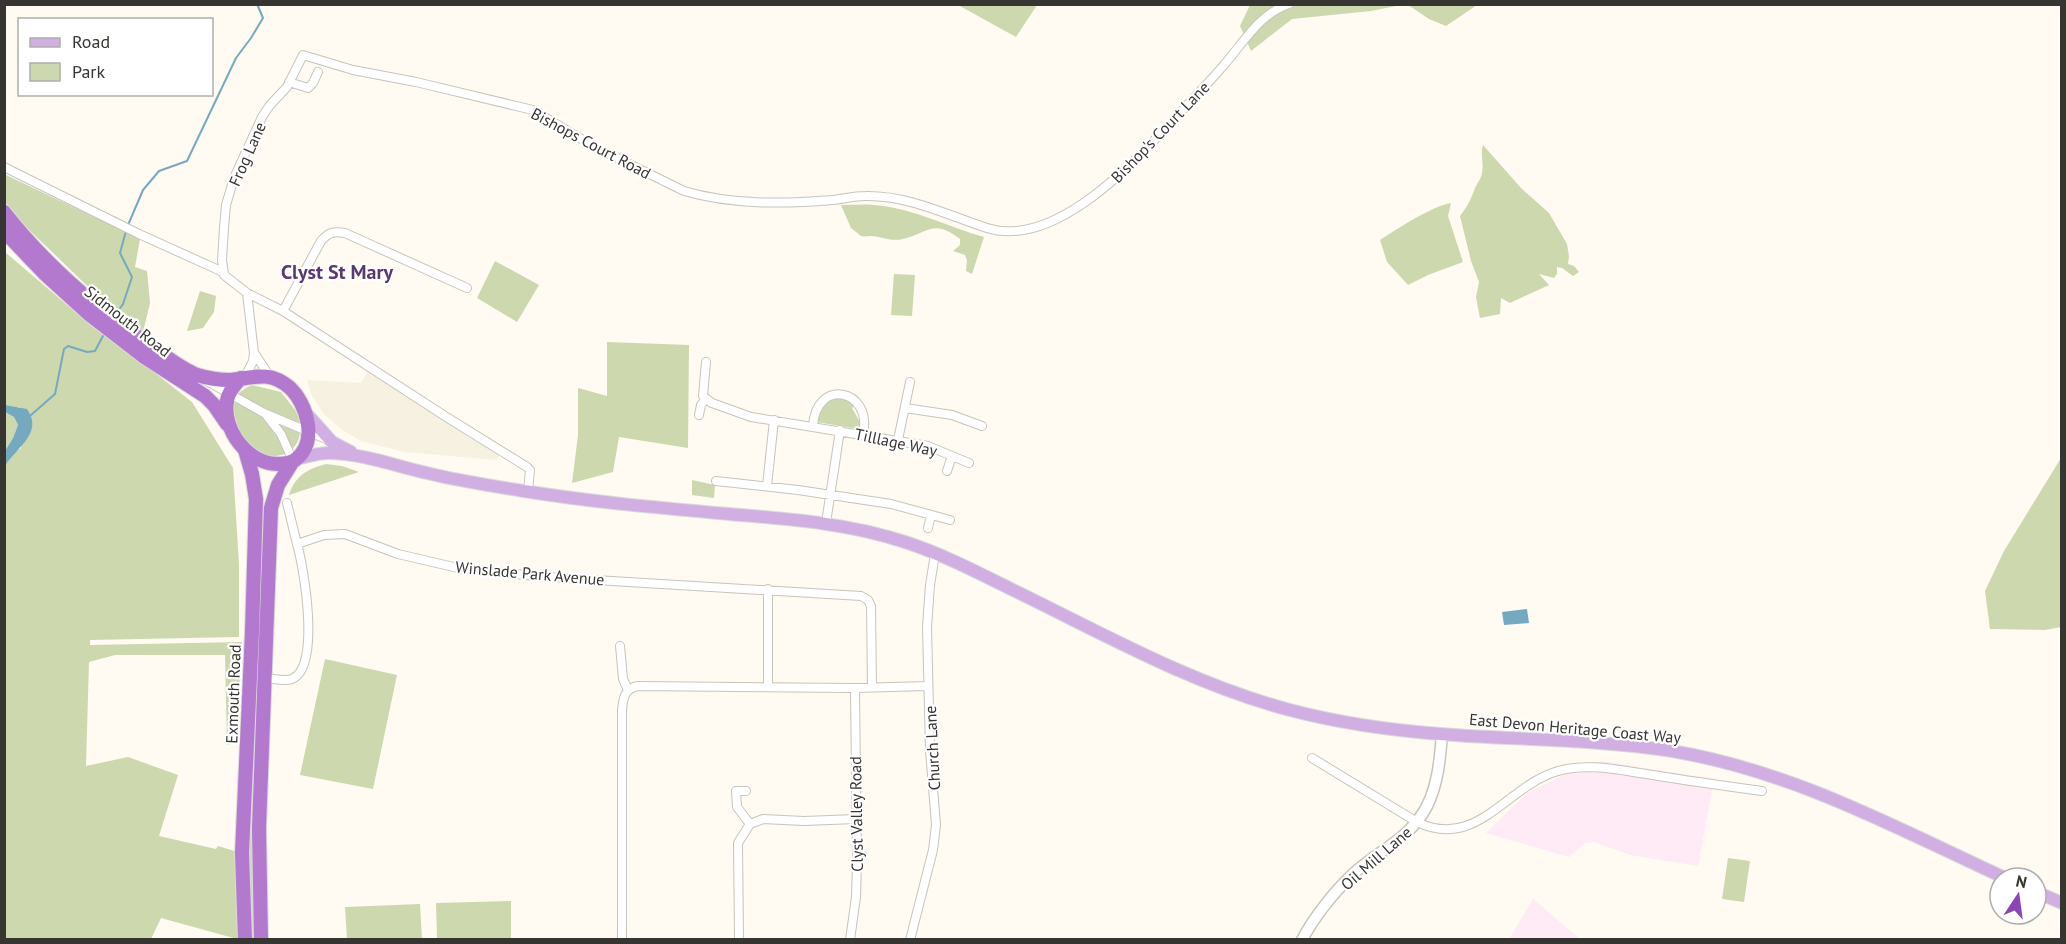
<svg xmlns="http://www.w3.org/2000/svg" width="2066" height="944" font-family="'PT Sans',sans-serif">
  <rect width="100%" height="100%" fill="#fffbf2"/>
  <path fill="#f7f1e1" d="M368,371L457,427L500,455L496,460L404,452L361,441L342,430L324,414L311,394L307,380L361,383Z"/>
  <path fill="#feebf5" d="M1601,761L1714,779L1698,866L1630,855L1594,842L1585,843L1569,857L1486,833L1527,793L1564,775L1594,772Z
    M1533,899L1580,939H1509Z"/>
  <path fill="#cdd8af" d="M958,5H1037L1016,37Z
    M1250,5H1401L1371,11L1292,19L1251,51L1240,26Z
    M1408,5H1477L1446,26L1429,19Z
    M1483,145L1521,188L1549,213L1567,244L1569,256L1568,264L1574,266L1579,272L1573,276L1562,268L1557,267V274L1554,278L1539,274L1549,285L1510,303L1501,298L1500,314L1480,318L1476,297L1479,282L1471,261L1460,216C1468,205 1469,203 1474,191C1476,184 1481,180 1482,173C1484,163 1480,154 1483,145Z
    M4,174L140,239L135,267L147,271L150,303L142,336L111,309L21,222L5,202Z
    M1451,203L1448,216L1463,262L1428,275L1408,285L1387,262L1380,240C1397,229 1432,206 1451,203Z
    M841,205C852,205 863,204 874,205C913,208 948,227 984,237L972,274L966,271L967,260L965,255L953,251L960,245V239C933,218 928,233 903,239C889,242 881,236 870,236C867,236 864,237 861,236L851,228Z
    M5,252L94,328L131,354L192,402L233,468L239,564V637L90,640V645L242,642L237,743L227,745L225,655H115L89,662L86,766L128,757L178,775L159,836L216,849L218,846L238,852L237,939L161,918L151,939H5L4,466L14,453L21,448L20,407L14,408L5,405Z
    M495,261L539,285L517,322L477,298Z
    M894,274L915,275L912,316L891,315Z
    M200,291L216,296L214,312L203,328L187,331Z
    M607,342L689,345L688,448L619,437L613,472L572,483L578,435V388L607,396Z
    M252,385L281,392C287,400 297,410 299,419C308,459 263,468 243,439C238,432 235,421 234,413C231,398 240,390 252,385Z
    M835,397L844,398L856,405L852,408L861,424L859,429L816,422C816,410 825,402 835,397Z
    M5,412L14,417L18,425L13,438L5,451Z
    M2061,458V627L2045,630L1990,629L1985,591L2004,551Z
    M326,464L342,466L359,472L289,495C295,476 307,469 326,464Z
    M692,480L715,485L714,498L692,495Z
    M325,659L397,675L373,789L300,775Z
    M258,709L257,939L247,940L246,820Z
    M1728,858L1750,861L1744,902L1722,899Z
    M511,901V939H437L436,903Z
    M420,904L422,939H347L345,907Z"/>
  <path fill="#75a9bf" d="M5,405L27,409C44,433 16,448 5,466V451L13,438L18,425L14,417L5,412Z
    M1527,609L1529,623L1504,625L1502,612Z"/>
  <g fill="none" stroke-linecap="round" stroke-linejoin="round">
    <path stroke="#75a9bf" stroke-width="2" d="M128,225L143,190L159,171L187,161L236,58L251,38L263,18L257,4
      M116,314L123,304L132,277L120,253L126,231
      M31,415L55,394L64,349L68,346L87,352L95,351L104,334"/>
    <g stroke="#c7c4bc" stroke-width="10">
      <path id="street" d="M289,82L308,88L313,83L318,72
        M4,167L139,234L223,272
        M283,311L321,241C329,232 334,231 345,233L467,288
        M255,354L270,377
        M706,362L703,396L712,403L751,417L928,446L952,456
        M245,377L253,361L254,353L247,293
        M205,380L264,413L326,439
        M905,408L952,415L982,426
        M699,415L701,405L705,400
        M267,416L281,434L293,461
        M813,426C816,377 873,389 863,434
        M898,440L910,382
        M947,471L952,456L969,463
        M716,481L798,490L891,504L950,520
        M767,486L774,420
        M528,491L530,470L527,467L448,418L283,311L247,293L224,275L222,260L224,228L226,205L234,178L262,117L270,105L287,87L303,55L353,70L416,82L533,110L593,146L684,191C732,205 783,204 833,200C843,199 854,196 865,196C908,195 947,215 987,228C1050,248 1124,173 1162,132C1183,109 1204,88 1224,65C1244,42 1259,14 1289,4
        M287,503L297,544
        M826,523L840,430
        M928,528L931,515
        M620,646L623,679L628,690
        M264,678C272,678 284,682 292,679C321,668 304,568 297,544L324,535L345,534L398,554L458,568L546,577L861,596L868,600L871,606L872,687
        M768,686V589
        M1312,758L1417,822C1477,851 1506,786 1558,771C1589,762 1622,771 1653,775C1689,781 1725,786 1762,791
        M746,791H736L737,807L750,824
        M622,940V710C623,698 625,688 638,686L855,688L928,686
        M739,940L738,843L750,824L763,819L804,821L856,819
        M850,940L856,897L857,863L855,688
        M910,940L933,850L936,825L930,750L927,627L930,585L935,554"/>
    </g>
    <g stroke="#c7c4bc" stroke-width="13">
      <path id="secondary" d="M1302,940C1314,917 1334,892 1353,874C1378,851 1411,838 1427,806C1438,784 1440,759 1442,734"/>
    </g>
    <g stroke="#dbdbda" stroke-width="14">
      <path id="primary" d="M306,413L332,442L351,452
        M296,459C307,457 319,452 331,453C363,454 396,466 427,473C459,481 492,486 524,491C592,502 660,508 729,514C788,519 848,523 905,542C942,554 977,572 1011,589C1102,633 1191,684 1290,710C1339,723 1389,730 1440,734C1517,740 1595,739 1672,751C1795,772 1894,827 2005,878
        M2036,892L2062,903"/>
    </g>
    <g stroke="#dbdbda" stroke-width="16">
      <path id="highway" d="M4,212C46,266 99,311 155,349C168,358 182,369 197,375C207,378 218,380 229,380C252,379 267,369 289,387C307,403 319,443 295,460C290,463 284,464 278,464C248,464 222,430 227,401C228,392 235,384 241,378
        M4,231L44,273L90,315L143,356L205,396L214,405L227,424
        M245,450L252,474L256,499L252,632L242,853L245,940
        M261,940L259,828L271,508L278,485L293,461"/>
    </g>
    <use href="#street" stroke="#fff" stroke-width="8"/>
    <use href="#secondary" stroke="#fff" stroke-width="10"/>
    <use href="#primary" stroke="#d1afe2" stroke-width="12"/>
    <use href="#highway" stroke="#b279ce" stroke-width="14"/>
  </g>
  <g text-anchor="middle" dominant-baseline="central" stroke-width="4.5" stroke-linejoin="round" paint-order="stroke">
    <g font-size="16" fill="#363531" stroke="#fff">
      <text transform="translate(1160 132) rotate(-46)">Bishop's Court Lane</text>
      <text transform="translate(591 143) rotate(28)">Bishops Court Road</text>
      <text transform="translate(247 154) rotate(-66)">Frog Lane</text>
      <text transform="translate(128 321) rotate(38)">Sidmouth Road</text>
      <text transform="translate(896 442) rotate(12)">Tilllage Way</text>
      <text transform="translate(530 573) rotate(5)">Winslade Park Avenue</text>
      <text transform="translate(233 694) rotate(-88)">Exmouth Road</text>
      <text transform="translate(1575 728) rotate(5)">East Devon Heritage Coast Way</text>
      <text transform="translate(932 748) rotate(-93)">Church Lane</text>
      <text transform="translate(856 814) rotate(-91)">Clyst Valley Road</text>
      <text transform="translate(1376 858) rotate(-41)">Oil Mill Lane</text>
    </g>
    <g font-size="20" font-weight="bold" fill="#5a3872" stroke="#fff">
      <text x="337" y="272">Clyst St Mary</text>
    </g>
  </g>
  <rect width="2066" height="944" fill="none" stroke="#363531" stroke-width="12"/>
  <rect x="18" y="18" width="195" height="78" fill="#ffffff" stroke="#afaead" stroke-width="1.5"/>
  <rect x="30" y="38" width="30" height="9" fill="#d1afe2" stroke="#afaead" stroke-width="1.5"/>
  <text x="72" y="48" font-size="18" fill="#363531">Road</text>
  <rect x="30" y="63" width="30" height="18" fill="#cdd8af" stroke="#afaead" stroke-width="1.5"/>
  <text x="72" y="78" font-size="18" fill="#363531">Park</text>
  <g transform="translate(2018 896) rotate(13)"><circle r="28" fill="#ffffff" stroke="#afaead" stroke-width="1.5"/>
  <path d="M0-4.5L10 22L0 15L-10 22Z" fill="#8c45b9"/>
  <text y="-9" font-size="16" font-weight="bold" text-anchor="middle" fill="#363531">N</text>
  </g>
</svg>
